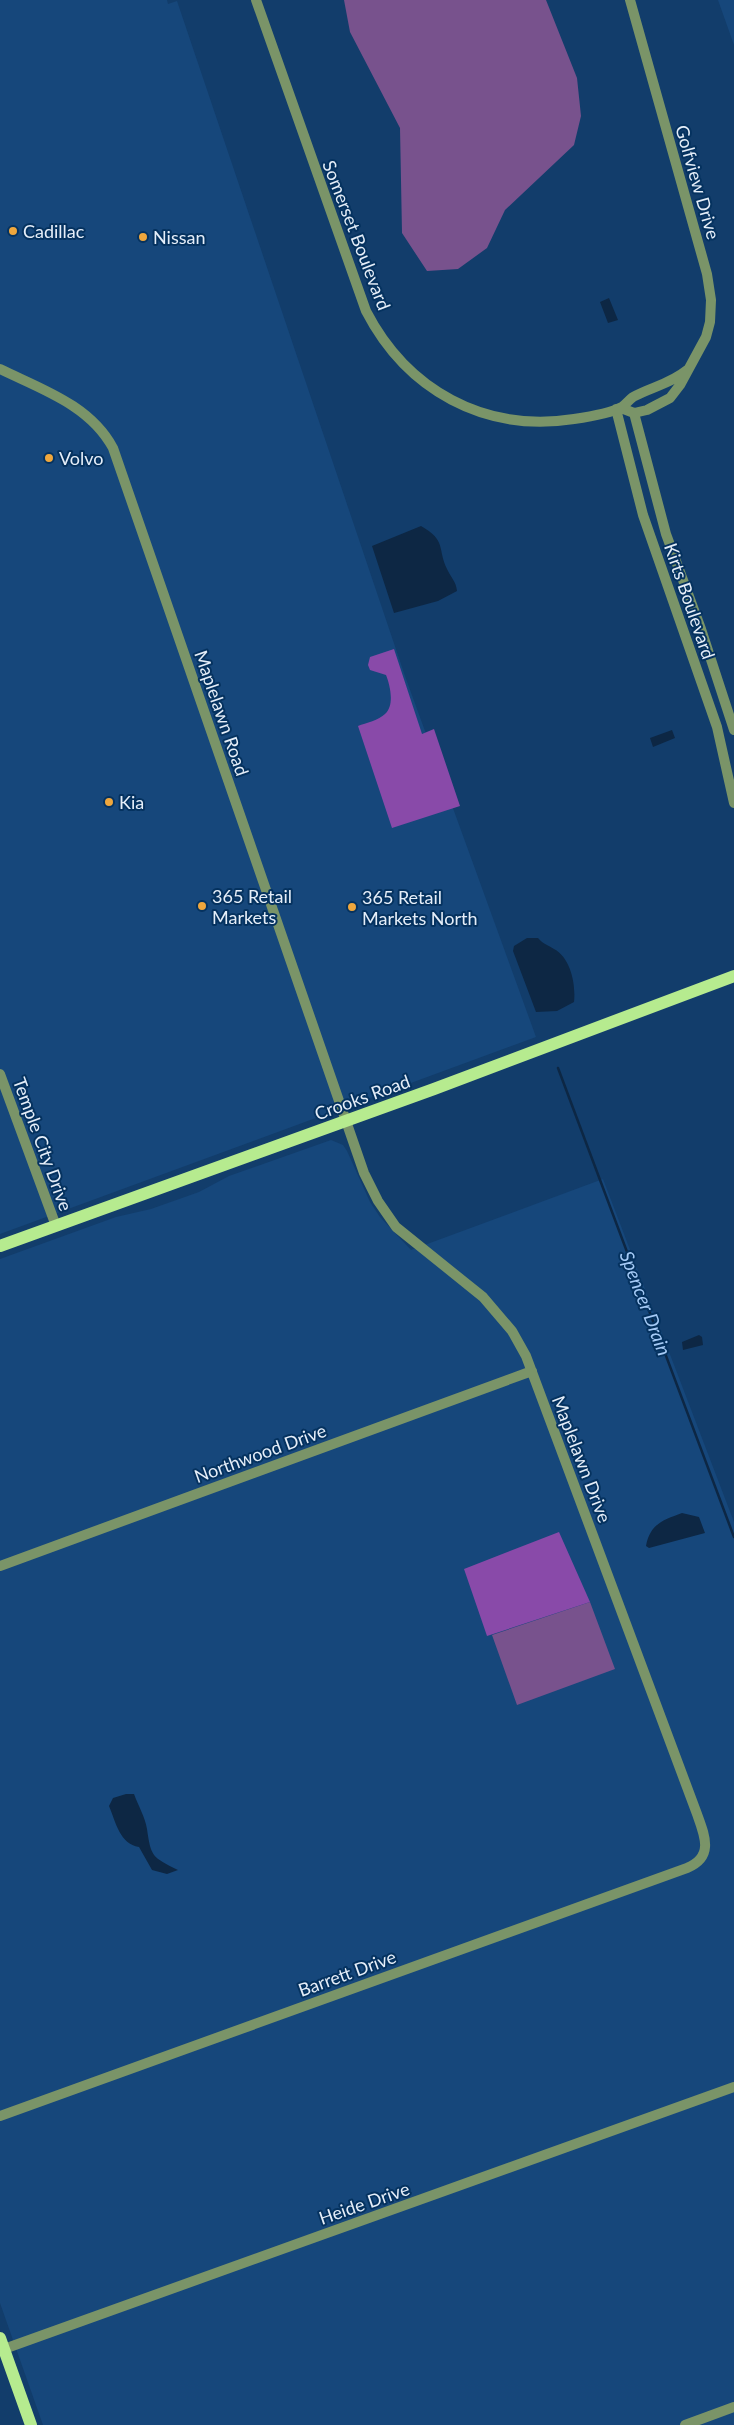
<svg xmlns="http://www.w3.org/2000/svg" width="734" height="2425" font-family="Lato,sans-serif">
  <rect width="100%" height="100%" fill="#123d6b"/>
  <path fill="#16477b" d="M0,0H167L168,4L177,1L405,676L536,1037L0,1234Z
    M718,0H734V45Z
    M331,1140L343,1145L347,1151L370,1202L380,1217L411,1250L603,1179L734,1522V2425H43L0,2303V1259L116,1217L151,1209L199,1192L229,1176Z"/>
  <path fill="#78528d" d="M344,0H546L577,78L581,116L574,145L505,210L487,248L458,269L427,271L402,233L400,128L350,32Z
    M590,1602L615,1669L517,1705L492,1635Z"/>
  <path fill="#894aa9" d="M394,649L422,734L434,729L460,806L392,828L358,726C366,723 379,720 385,714C395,705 390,685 386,675L370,670L368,665L370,657Z
    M559,1532L590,1602L487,1636L464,1569Z"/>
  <path fill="#0d2744" d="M609,298L618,320L608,323L600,302Z
    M421,526C447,541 437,548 447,569C451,578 456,581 457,591L438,601L394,613L372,546Z
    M672,730L675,738L653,747L650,738Z
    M527,938H538C544,945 547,944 554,949C571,958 576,985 574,1002L557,1011L536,1012L513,951L514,946Z
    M699,1335L702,1337L703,1345L683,1350L682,1342Z
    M682,1513L699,1517L705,1533L649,1548L646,1546C650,1524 663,1520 682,1513Z
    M126,1794H134C138,1805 145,1817 147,1829C151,1857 152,1857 178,1870L167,1874L152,1870L139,1847C120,1844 116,1823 109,1806L113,1798Z"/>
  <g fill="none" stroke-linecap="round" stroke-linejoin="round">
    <path stroke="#0d2744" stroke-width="2.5" d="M558,1068L734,1537"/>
    <path stroke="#7a9468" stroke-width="10" d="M256,0L366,311C407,390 484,433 574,419C588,417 609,414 622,407C626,404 629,400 633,397C651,387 670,384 687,370
      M0,369C41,389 90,405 113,448L364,1173L378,1201L396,1227L483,1297L512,1331L526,1356L697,1814C705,1836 714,1857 687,1868L0,2116
      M621,408L634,413L647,410L670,398L680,385L706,337L710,322L711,300L707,274L630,0
      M616,409L643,515L717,727L734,803
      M634,413L666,534L701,629L734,730
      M0,1074L56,1226
      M0,1566L532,1371
      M4,2349L734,2087
      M685,2425L734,2407"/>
    <path stroke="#b6eb8f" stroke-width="12" d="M0,1246L434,1089L734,976
      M0,2338L31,2425"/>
  </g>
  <g fill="#efa73d" stroke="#05325f" stroke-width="2">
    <circle cx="13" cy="231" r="5"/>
    <circle cx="143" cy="237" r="5"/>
    <circle cx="49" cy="458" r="5"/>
    <circle cx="109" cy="802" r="5"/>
    <circle cx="202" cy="906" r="5"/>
    <circle cx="352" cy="907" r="5"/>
  </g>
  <g text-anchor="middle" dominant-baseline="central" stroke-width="4" stroke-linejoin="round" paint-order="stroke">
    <g font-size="18" fill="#e5eef9" stroke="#05325f">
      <text transform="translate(698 182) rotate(74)">Golfview Drive</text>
      <text transform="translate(357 235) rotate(69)">Somerset Boulevard</text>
      <text transform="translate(690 601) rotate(71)">Kirts Boulevard</text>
      <text transform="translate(222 713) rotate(71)">Maplelawn Road</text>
      <text transform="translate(362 1097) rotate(-20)">Crooks Road</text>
      <text transform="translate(43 1144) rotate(70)">Temple City Drive</text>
      <text transform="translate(260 1453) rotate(-20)">Northwood Drive</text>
      <text transform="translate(582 1459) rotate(69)">Maplelawn Drive</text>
      <text transform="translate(347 1973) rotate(-20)">Barrett Drive</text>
      <text transform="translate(364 2203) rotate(-19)">Heide Drive</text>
    </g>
    <g font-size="18" fill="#e5eef9" stroke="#05325f" text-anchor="start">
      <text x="23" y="231">Cadillac</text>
      <text x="153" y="237">Nissan</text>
      <text x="59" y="458">Volvo</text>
      <text x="119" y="802">Kia</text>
      <text x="212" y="896">365 Retail<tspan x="212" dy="21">Markets</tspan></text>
      <text x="362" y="897">365 Retail<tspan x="362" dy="21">Markets North</tspan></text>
    </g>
    <g font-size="19" font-style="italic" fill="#a5caf6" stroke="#05325f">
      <text transform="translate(646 1303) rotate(69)">Spencer Drain</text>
    </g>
  </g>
</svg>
